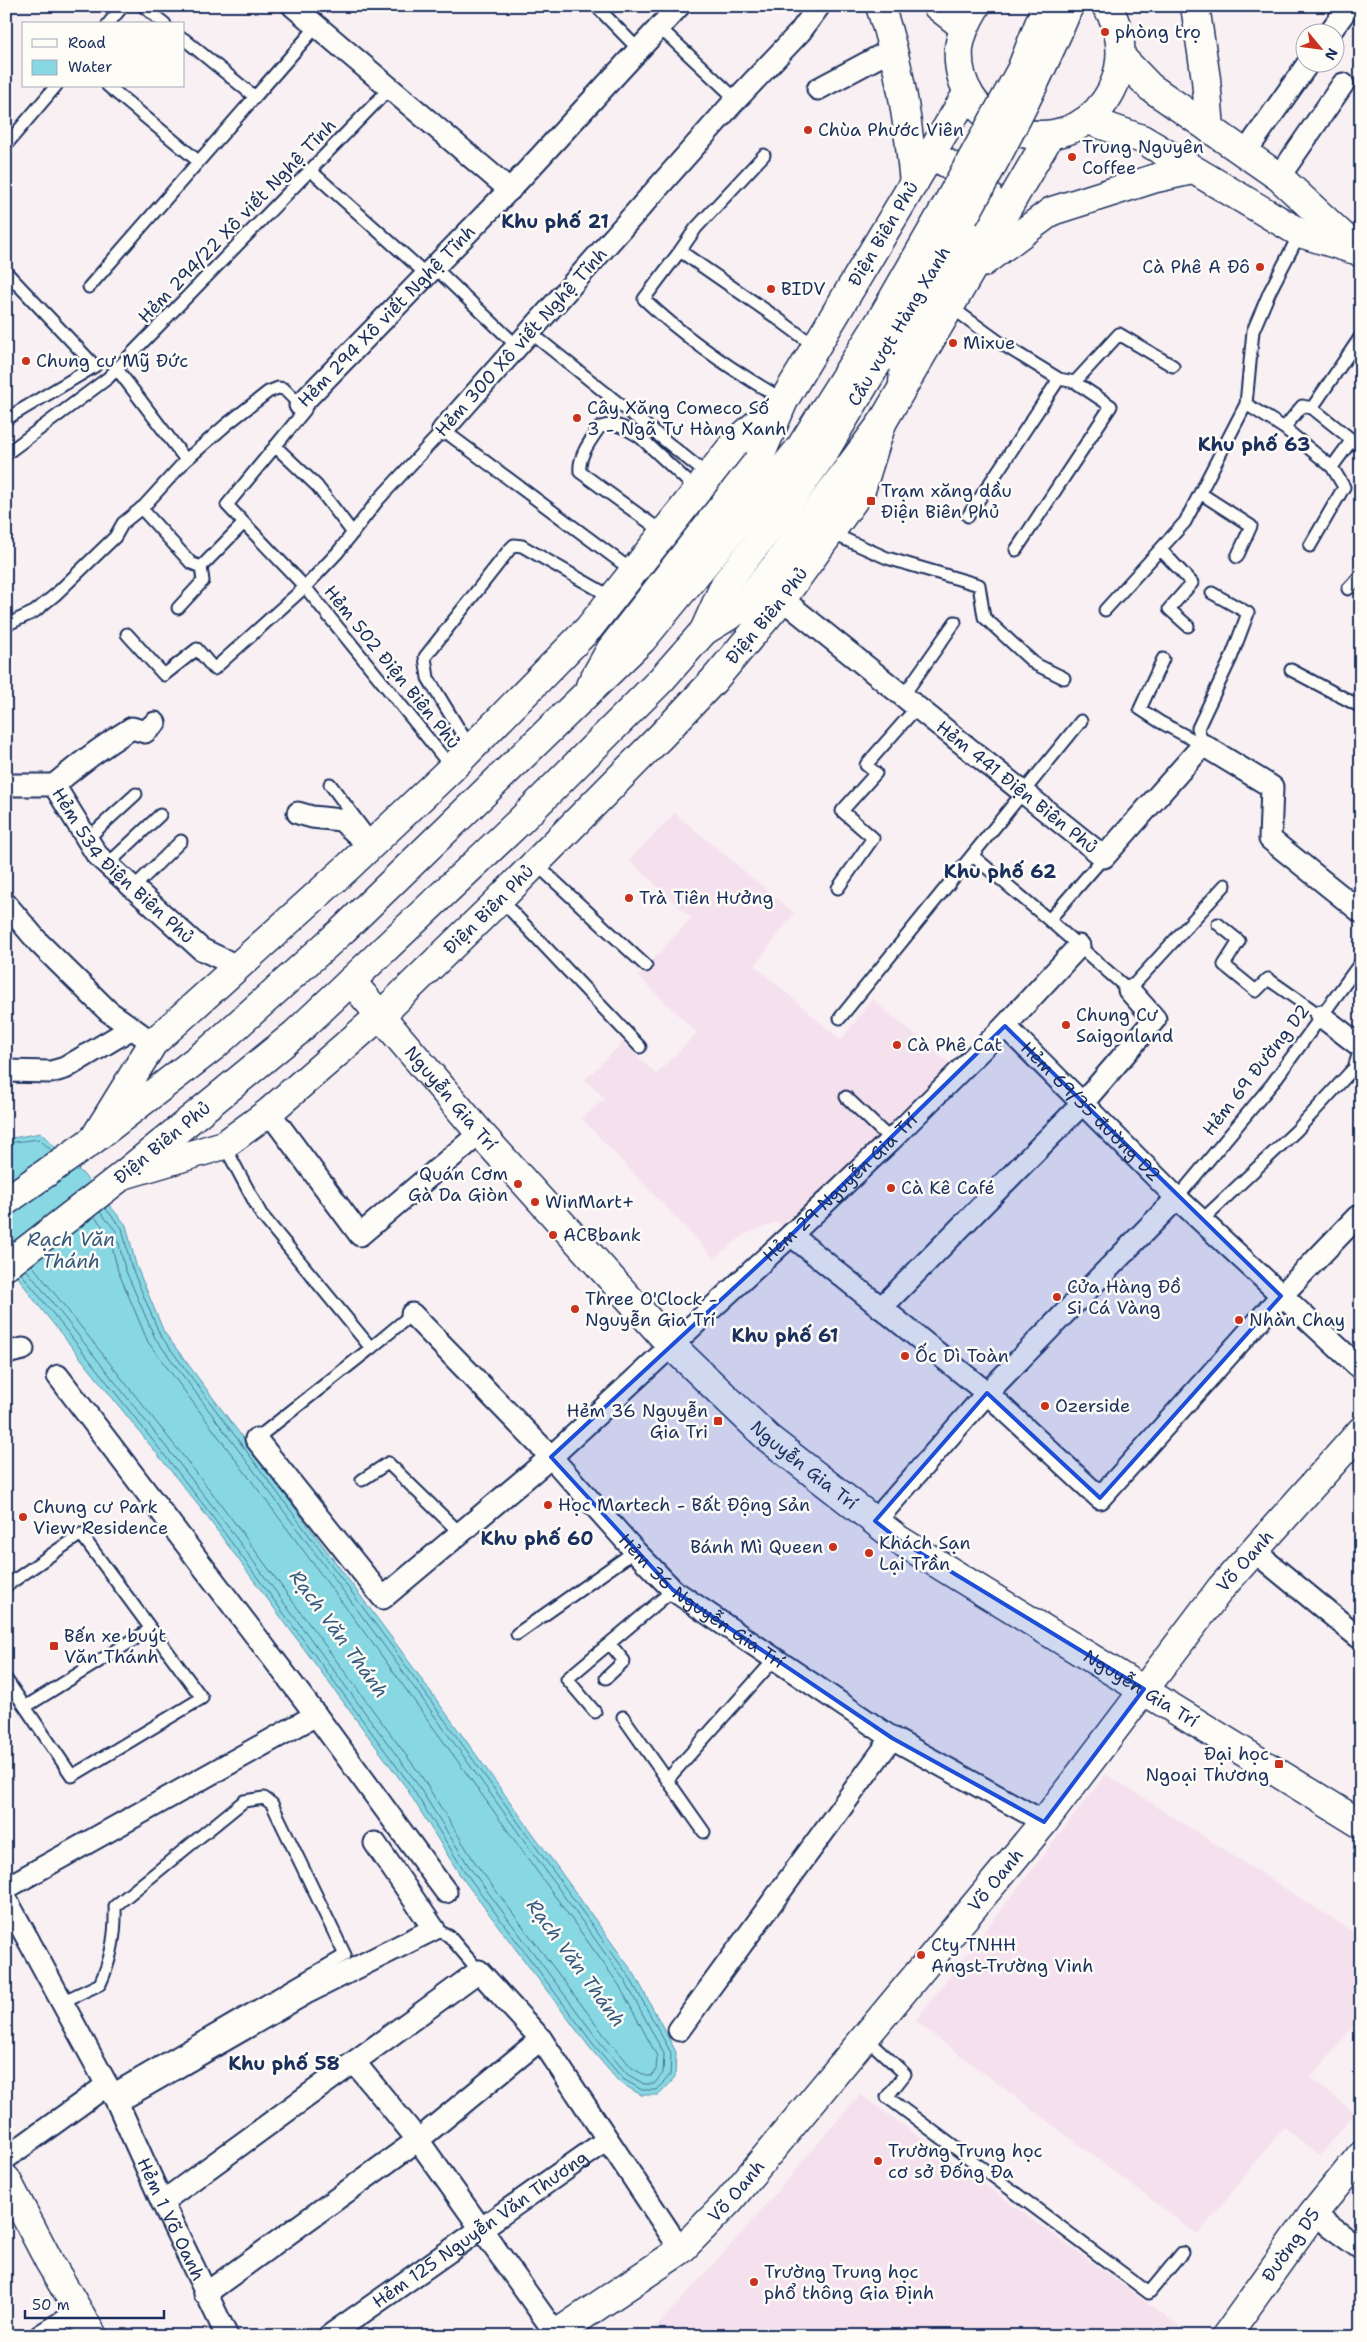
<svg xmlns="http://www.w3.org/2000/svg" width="1367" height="2342" font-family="'Shantell Sans',sans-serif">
  <rect width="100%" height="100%" fill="#f9f0f3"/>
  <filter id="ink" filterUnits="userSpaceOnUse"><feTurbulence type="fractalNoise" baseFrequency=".02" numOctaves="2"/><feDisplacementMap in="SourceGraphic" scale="10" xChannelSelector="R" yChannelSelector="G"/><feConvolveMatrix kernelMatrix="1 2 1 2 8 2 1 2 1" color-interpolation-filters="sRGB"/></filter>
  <g filter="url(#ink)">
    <path fill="#f5e1ee" d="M675,813L794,913L755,966L841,1040L872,999L950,1064L879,1140L783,1227L777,1222L744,1235L714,1258L582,1119L605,1098L585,1080L623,1042L656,1074L697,1033L638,976L691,918L629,860Z
      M1106,1774L1361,1937V2017L1311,2078L1355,2113L1320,2156L1284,2127L1198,2235L915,2021Z
      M860,2094L1193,2336H648L746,2228Z"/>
    <path fill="#88d8e3" stroke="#5c94ae" d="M41,1133L83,1174L126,1225L136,1265L164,1332L394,1641L635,1975L676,2052L675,2078L659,2095H641L619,2082L590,2048L460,1875L405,1786L202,1510L35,1301L6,1260V1139Z"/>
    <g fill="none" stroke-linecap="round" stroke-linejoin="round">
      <path stroke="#477393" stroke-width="1" d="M6,1143L39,1139L52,1151
        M32,1265L217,1499L420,1774L476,1864L605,2036L632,2068L646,2076H651L656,2070L657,2056L619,1985L379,1652L148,1342L118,1271L109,1234L94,1216
        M26,1269L211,1504L414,1779L470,1868L599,2041L627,2074L644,2084H654L663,2073L664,2054L625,1981L385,1647L155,1338L125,1269L116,1231L100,1212
        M21,1273L206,1508L409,1783L465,1872L594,2045L623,2079L642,2090H657L670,2075L671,2053L630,1978L390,1644L160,1335L131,1266L122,1228L105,1208"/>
      <g stroke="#1b2f5e" stroke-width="15">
        <path id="lane" d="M143,6L165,24
          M596,6L640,51
          M108,24L123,6
          M660,28L737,100
          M184,39L255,97
          M108,86L198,161
          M6,145L56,86
          M764,155L696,228L680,251L774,316L816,347
          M310,170L427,275
          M680,251L644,299C686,339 733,371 784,400
          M434,267L517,346
          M6,272L95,366L6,419
          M89,287L317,26
          M951,307L1002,344L1059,379L1075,382L1111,406L1016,550
          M530,332L709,476
          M117,369L186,460
          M1075,382L1119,334L1173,366
          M1246,404L1284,428L1332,467
          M1312,408L1361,336
          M1312,408L1361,447
          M1284,428L1302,406L1312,408
          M275,446L317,486L353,533
          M6,454L108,378L391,87
          M1200,493L1251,526L1237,557
          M141,508L191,563L201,567
          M968,516L1059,379
          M244,523L305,587L452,768
          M664,533L580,472C578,457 590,441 599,428C614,420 627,429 640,437L697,490
          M831,533L887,558L979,585L984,617L1035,664L1064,678
          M1310,546L1344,487L1332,467L1351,441
          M1161,550L1192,583L1169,609L1188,626
          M1348,589L1361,575
          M1105,610L1185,522L1246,404L1253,331L1270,291L1300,233
          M6,625L34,612L55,595L115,537L123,523L144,506L186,460L227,424L268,392L278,388L284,389L305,410L227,505L244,523L201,567L203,581L178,608
          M127,634L164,675L197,649L214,669L305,587L338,552L378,500L443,430L634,572
          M1163,659L1140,709L1160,722L1203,745
          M1291,670L1361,707
          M903,696L955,622
          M1203,745L1198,728L1231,658L1248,613L1212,593
          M471,749L428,678L425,657L509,550L514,545L522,546L613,598
          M330,784L365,831
          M87,839L136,794
          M973,856L1049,920
          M1104,857L1049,920L1129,990L1225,885
          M535,863L646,966
          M108,864L160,815
          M133,888L181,841
          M838,888L873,838L842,811L876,773L866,765L917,707
          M500,899L640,1047
          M1218,924L1239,941L1224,965L1256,991L1268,979L1321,1016
          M840,1018L1081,721
          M846,1097L891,1140
          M224,1145L261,1214L371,1348L412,1314
          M1177,1198L1272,1084L1361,962
          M1201,1221L1297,1130L1354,1068L1361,1046
          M256,1439L371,1348
          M362,1480L388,1463L460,1533
          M6,1586L81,1534L202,1698L72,1776L6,1679
          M517,1634L635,1551
          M606,1678L624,1661L610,1644
          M25,1707L151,1629
          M595,1712L567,1679L673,1590
          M623,1717L704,1832
          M667,1780L774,1660
          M434,1929L449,1936L479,1971
          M64,2001L100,1984C112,1958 116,1934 115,1906L244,1801L264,1798L272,1804L345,1955L110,2091
          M866,2038L905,2074L887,2097L1149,2293L1182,2253"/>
      </g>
      <g stroke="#1b2f5e" stroke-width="25">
        <g id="street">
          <path d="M293,6L510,190"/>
          <path d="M1330,32L1349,6"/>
          <path d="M818,89L893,49"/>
          <path d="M1245,153L1309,62"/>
          <path d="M1279,177L1343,84"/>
          <path id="s1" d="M300,405L515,184L679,6"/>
          <path d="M443,430L732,104L800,32L819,6"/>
          <path id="s2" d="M782,599L1104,857L1203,745L1272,787L1270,839L1361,912"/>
          <path id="s3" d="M6,785H54L97,855L201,949L237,966"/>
          <path d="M54,785C79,764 104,745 132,728L145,732L155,723"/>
          <path d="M298,813L312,817L341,820L370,846"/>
          <path d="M6,904L39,943L108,1011L153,1043"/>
          <path d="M1321,1016L1360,1046"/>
          <path id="s4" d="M1005,1026L1177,1198L1361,1369"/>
          <path d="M6,1071L51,1072L65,1068L132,1028"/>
          <path d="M269,1112L360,1235L480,1133"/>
          <path d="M791,1235L987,1393L1100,1498L1281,1296L1357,1217"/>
          <path d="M881,1308L1081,1105L1155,1019L1129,990"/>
          <path id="s5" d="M412,1314L551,1457L635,1551L673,1590L892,1738L1044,1822"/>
          <path d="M6,1353L23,1349"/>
          <path id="s6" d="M256,1439L383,1598L551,1457L791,1235L891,1140L1005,1026L1079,946"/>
          <path d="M875,1521L987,1393L1177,1198"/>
          <path d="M1254,1551L1361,1639"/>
          <path d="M316,1715L446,1892"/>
          <path d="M6,1888L316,1715L58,1376"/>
          <path d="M6,1899L107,2085"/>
          <path d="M679,2030L892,1738"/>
          <path d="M355,2063L418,2140L556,2334"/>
          <path id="s7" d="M117,2102L162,2202L227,2336"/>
          <path d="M6,2158L107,2085L117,2102L308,1992L434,1929L375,1843"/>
          <path d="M162,2202L479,1971L541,2039L681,2250"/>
          <path d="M1313,2214L1361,2249"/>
          <path d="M205,2294L418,2140L541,2039"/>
          <path d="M40,2336L78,2312"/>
          <path id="s8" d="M329,2336L607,2140"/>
        </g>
      </g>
      <g stroke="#1b2f5e" stroke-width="31">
        <g id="secondary">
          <path id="s9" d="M351,981L480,1133L671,1345L768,1438L899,1540L1361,1824"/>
          <path d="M6,2179L50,2263L93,2336"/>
          <path id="s10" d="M553,2336L681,2250L729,2201L1044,1822L1221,1588L1361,1431"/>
          <path id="s11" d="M1226,2336L1313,2214L1361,2155"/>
        </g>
      </g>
      <g stroke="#1b2f5e" stroke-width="31">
        <g id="primary">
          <path d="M880,6C900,64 908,122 914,183"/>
          <path d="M937,6L964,27"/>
          <path d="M976,6C968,19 961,33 959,48C953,123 1046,164 1097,111C1109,98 1116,84 1119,68C1123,47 1119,23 1106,6"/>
          <path d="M1195,6L1206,79L1210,129"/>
          <path d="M1121,57L1150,87L1279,177L1361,253"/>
          <path d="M1088,120L1142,139L1300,233L1352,249"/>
          <path d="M982,263L1052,211L1156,178L1192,170"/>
          <path d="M903,385L905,347L989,201C990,183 945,163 930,154"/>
          <path d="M704,631L740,609L774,568L882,423L1050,135"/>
          <path id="s12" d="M590,686L611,649L758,461L784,400L968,92"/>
          <path d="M95,1137L153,1043L347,868L452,768L589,628L734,444L784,400"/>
          <path id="s13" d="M123,1175L224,1145L269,1112L382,1014L491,908L663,734L714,680L782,599L861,490L882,423"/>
        </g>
      </g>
      <g stroke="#1b2f5e" stroke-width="31">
        <g id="highway">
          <path d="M6,1201L93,1140L213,1047L343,930L642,640L800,448L882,318L945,208"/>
          <path id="s14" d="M6,1266L123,1175L296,1033L519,822L661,680L704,631L725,584L779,516L823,454L964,217"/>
        </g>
      </g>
      <use href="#lane" stroke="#fdfcf7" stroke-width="11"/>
      <use href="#street" stroke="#fdfcf7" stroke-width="21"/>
      <use href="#secondary" stroke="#fdfcf7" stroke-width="28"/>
      <use href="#primary" stroke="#fdfcf7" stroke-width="28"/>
      <use href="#highway" stroke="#fdfcf7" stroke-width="28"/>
      <g stroke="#1b2f5e" stroke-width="31" stroke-linecap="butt">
        <path id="highway-bridge" d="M945,208L1021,70L1046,6
          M964,217C1002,148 1039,79 1069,6"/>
      </g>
      <use href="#highway-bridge" stroke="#fdfcf7" stroke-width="28"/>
    </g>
  </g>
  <path fill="#1d4ed8" fill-opacity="0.2" stroke="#1d4ed8" stroke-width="4" stroke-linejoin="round" d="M1005,1026L1281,1296L1100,1498L987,1393L875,1521L899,1540L1144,1689L1044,1822L892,1738L673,1590L551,1457L791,1235Z"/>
  <g fill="#c8321e" stroke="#fdfcf7" stroke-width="2">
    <circle cx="1105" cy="32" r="5"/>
    <circle cx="808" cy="130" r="5"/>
    <circle cx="1072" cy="157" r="5"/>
    <circle cx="1260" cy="267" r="5"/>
    <circle cx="771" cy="289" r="5"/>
    <circle cx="953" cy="343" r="5"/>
    <circle cx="26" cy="361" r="5"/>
    <circle cx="577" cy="418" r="5"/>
    <rect x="866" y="496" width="10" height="10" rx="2.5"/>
    <circle cx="629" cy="898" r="5"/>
    <circle cx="1066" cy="1025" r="5"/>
    <circle cx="897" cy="1045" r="5"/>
    <circle cx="518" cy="1184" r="5"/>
    <circle cx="891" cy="1188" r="5"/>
    <circle cx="535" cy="1202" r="5"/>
    <circle cx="553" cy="1235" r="5"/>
    <circle cx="1057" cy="1297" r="5"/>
    <circle cx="575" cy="1309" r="5"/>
    <circle cx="1239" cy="1320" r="5"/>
    <circle cx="905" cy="1356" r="5"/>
    <circle cx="1045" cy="1406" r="5"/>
    <rect x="713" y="1416" width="10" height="10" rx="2.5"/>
    <circle cx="548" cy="1505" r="5"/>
    <circle cx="23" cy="1517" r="5"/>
    <circle cx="833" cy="1547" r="5"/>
    <circle cx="869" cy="1553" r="5"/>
    <rect x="49" y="1641" width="10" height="10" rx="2.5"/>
    <rect x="1274" y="1759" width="10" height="10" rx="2.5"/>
    <circle cx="921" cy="1955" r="5"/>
    <circle cx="878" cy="2161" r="5"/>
    <circle cx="754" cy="2282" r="5"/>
  </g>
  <g text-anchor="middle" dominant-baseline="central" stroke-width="5" stroke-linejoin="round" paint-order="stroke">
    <g font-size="18" fill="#1b2f5e" stroke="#fdfcf7" text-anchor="start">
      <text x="1115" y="32">phòng trọ</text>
      <text x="818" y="130">Chùa Phước Viên</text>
      <text x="1082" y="147">Trung Nguyên<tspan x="1082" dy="21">Coffee</tspan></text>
      <text x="1250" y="267" text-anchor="end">Cà Phê A Đô</text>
      <text x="781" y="289">BIDV</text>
      <text x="963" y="343">Mixue</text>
      <text x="36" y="361">Chung cư Mỹ Đức</text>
      <text x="587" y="408">Cây Xăng Comeco Số<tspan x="587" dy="21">3 - Ngã Tư Hàng Xanh</tspan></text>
      <text x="881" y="491">Trạm xăng dầu<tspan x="881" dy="21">Điện Biên Phủ</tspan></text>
      <text x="639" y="898">Trà Tiên Hưởng</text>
      <text x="1076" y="1015">Chung Cư<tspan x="1076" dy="21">Saigonland</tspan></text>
      <text x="907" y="1045">Cà Phê Cat</text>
      <text x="508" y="1174" text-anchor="end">Quán Cơm<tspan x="508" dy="21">Gà Da Giòn</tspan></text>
      <text x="901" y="1188">Cà Kê Café</text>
      <text x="545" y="1202">WinMart+</text>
      <text x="563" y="1235">ACBbank</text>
      <text x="1067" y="1287">Cửa Hàng Đồ<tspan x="1067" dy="21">Si Cá Vàng</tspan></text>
      <text x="585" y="1299">Three O'Clock -<tspan x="585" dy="21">Nguyễn Gia Trí</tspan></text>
      <text x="1249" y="1320">Nhàn Chay</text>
      <text x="915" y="1356">Ốc Dì Toàn</text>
      <text x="1055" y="1406">Ozerside</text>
      <text x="708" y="1411" text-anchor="end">Hẻm 36 Nguyễn<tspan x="708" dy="21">Gia Tri</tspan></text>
      <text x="558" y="1505">Học Martech - Bất Động Sản</text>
      <text x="33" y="1507">Chung cư Park<tspan x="33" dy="21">View Residence</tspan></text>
      <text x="879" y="1543">Khách Sạn<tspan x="879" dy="21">Lại Trần</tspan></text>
      <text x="823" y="1547" text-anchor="end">Bánh Mì Queen</text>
      <text x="64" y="1636">Bến xe buýt<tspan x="64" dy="21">Văn Thánh</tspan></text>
      <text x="1269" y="1754" text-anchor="end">Đại học<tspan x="1269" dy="21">Ngoại Thương</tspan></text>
      <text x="931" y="1945">Cty TNHH<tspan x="931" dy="21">Angst-Trường Vinh</tspan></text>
      <text x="888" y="2151">Trường Trung học<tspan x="888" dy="21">cơ sở Đống Đa</tspan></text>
      <text x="764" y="2272">Trường Trung học<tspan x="764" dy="21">phổ thông Gia Định</tspan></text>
    </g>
    <g font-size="18" fill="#1b2f5e" stroke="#fdfcf7">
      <text transform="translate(237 221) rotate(-46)">Hẻm 294/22 Xô viết Nghệ Tĩnh</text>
      <text stroke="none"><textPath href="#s12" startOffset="541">Điện Biên Phủ</textPath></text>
      <text stroke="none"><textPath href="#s1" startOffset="124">Hẻm 294 Xô viết Nghệ Tĩnh</textPath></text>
      <text stroke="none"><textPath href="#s14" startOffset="1308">Cầu vượt Hàng Xanh</textPath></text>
      <text transform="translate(521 342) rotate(-48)">Hẻm 300 Xô viết Nghệ Tĩnh</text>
      <text stroke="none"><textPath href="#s13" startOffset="865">Điện Biên Phủ</textPath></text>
      <text transform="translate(392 667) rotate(51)">Hẻm 502 Điện Biên Phủ</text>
      <text stroke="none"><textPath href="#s2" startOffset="301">Hẻm 441 Điện Biên Phủ</textPath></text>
      <text stroke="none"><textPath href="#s3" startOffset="155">Hẻm 534 Điện Biên Phủ</textPath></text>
      <text stroke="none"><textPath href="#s13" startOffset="460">Điện Biên Phủ</textPath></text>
      <text transform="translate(1256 1070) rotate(-52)">Hẻm 69 Đường D2</text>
      <text stroke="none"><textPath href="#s9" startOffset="154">Nguyễn Gia Trí</textPath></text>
      <text stroke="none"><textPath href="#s4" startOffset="121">Hẻm 69/35 đường D2</textPath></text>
      <text stroke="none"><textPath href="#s14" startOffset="199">Điện Biên Phủ</textPath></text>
      <text stroke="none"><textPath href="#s6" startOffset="818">Hẻm 29 Nguyễn Gia Trí</textPath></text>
      <text stroke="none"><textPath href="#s9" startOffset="664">Nguyễn Gia Trí</textPath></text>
      <text stroke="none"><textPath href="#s10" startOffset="1045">Võ Oanh</textPath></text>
      <text stroke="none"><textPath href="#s5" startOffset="409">Hẻm 36 Nguyễn Gia Trí</textPath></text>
      <text stroke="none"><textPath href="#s9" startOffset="1069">Nguyễn Gia Trí</textPath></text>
      <text stroke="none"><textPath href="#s10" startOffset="640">Võ Oanh</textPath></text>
      <text stroke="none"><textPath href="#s10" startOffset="235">Võ Oanh</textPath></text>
      <text stroke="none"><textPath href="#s7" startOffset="129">Hẻm 1 Võ Oanh</textPath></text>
      <text stroke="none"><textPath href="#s8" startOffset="185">Hẻm 125 Nguyễn Văn Thương</textPath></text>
      <text stroke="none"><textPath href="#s11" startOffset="112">Đường D5</textPath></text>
    </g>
    <g font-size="19" font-weight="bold" fill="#1b2f5e" stroke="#fdfcf7">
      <text x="555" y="221">Khu phố 21</text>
      <text x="1254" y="444">Khu phố 63</text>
      <text x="1000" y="871">Khu phố 62</text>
      <text x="785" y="1335">Khu phố 61</text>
      <text x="537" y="1538">Khu phố 60</text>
      <text x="284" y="2063">Khu phố 58</text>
    </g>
    <g font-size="19" font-style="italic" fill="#36597f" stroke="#fdfcf7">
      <text x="71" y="1239">Rạch Văn<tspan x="71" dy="22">Thánh</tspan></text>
      <text transform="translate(339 1634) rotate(54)">Rạch Văn Thánh</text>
      <text transform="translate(576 1963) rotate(54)">Rạch Văn Thánh</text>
    </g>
  </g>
  <rect width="1367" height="2342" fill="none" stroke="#fdfcf7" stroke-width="25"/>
  <rect x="12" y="12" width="1342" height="2317" fill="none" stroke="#1b2f5e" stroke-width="2" filter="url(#ink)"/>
  <rect x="22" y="22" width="162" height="65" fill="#fdfcf7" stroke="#a3aaba"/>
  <rect x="32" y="39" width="25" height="8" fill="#fdfcf7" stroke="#a3aaba"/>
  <text x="68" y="48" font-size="15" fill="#1b2f5e">Road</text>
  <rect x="32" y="60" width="25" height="15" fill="#88d8e3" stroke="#a3aaba"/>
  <text x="68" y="72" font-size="15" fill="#1b2f5e">Water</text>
  <g transform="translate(1320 48) rotate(119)"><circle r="24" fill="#fdfcf7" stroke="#a3aaba"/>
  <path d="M0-4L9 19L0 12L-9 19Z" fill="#c8321e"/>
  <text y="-8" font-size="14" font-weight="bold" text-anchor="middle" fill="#1b2f5e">N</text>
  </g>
  <path d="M25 2310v8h139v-8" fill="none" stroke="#1b2f5e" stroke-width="2.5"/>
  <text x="32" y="2310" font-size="15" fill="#1b2f5e" stroke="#fdfcf7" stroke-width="4" paint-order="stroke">50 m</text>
</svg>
